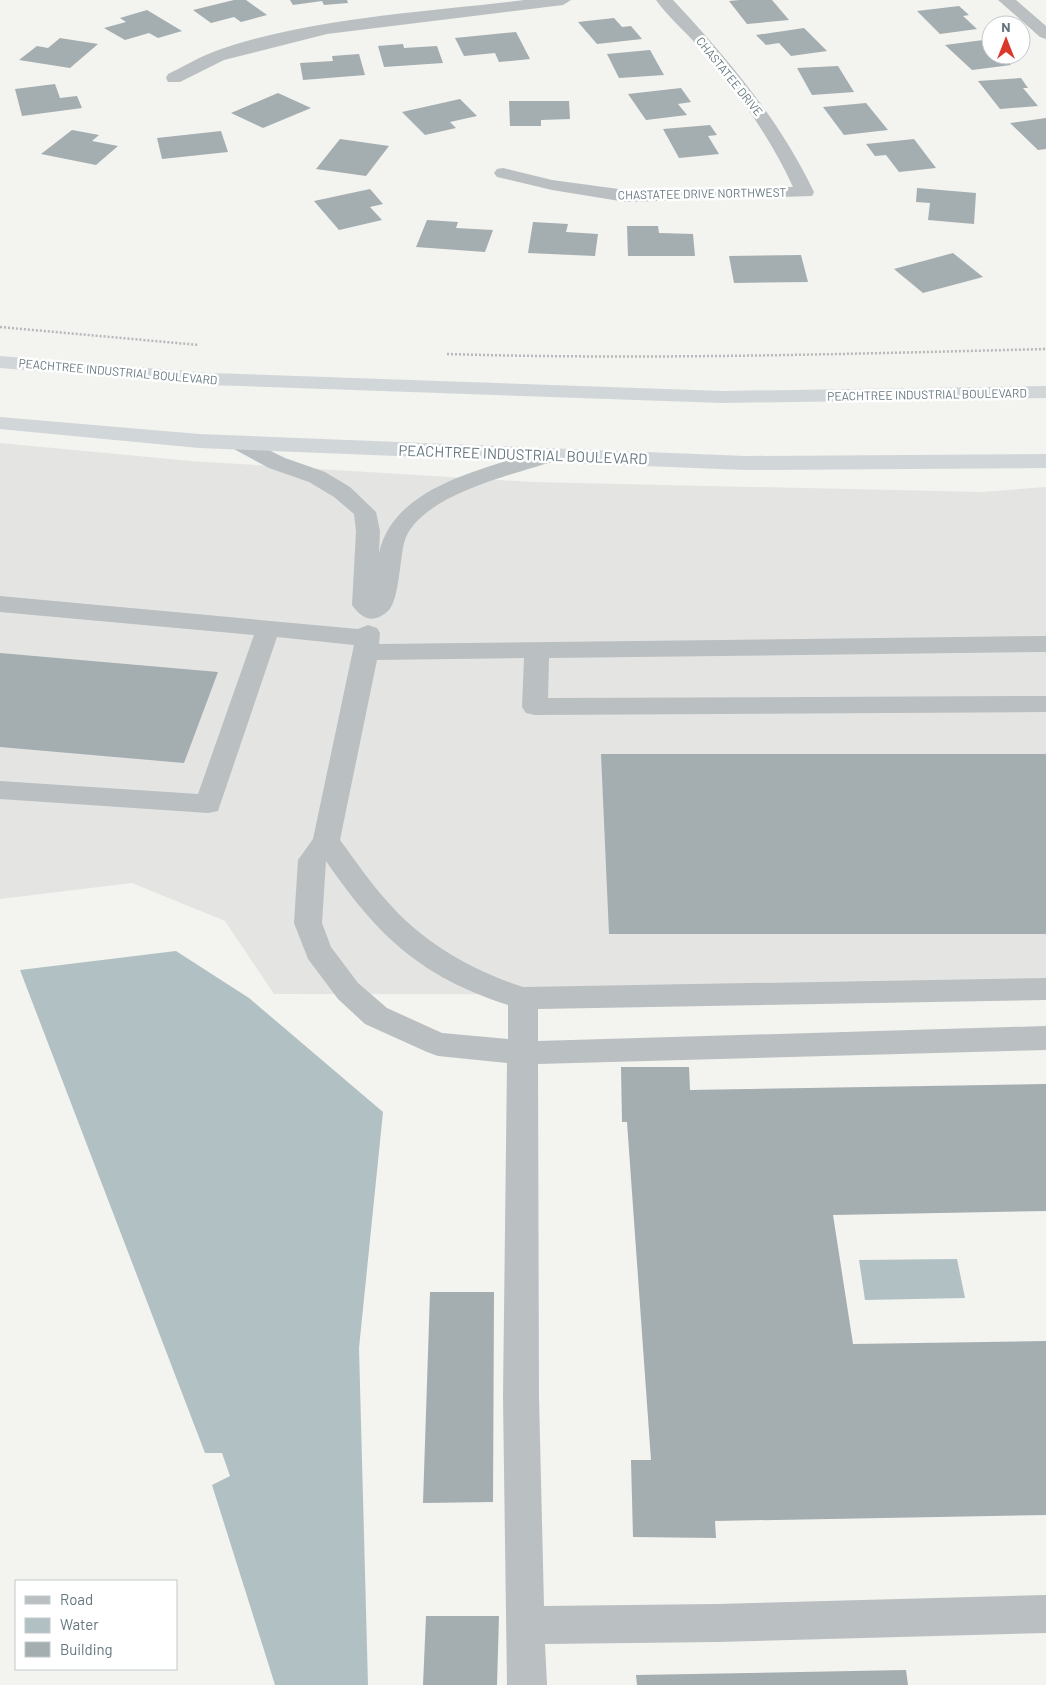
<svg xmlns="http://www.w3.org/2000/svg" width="1046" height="1685" font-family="Barlow,sans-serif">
  <rect width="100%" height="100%" fill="#f3f3ef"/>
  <path fill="#e4e4e3" d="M0,443L191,461L532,482L982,492L1046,487V995L274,994L225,921L132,883L0,899Z"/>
  <path fill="#b1c1c3" d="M176,951L249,998L383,1112L359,1348L368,1685H275L212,1485L230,1476L222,1453H205L20,970Z
    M957,1259L965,1298L865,1300L859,1260Z"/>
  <path fill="#a4adb0" d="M234,0H246L267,15L241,22L234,17L211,23L193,10Z
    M290,0H347L348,3L324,5L322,1L293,5Z
    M740,0H772L789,20L747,24L729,1Z
    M959,6L969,15L963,16L977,29L940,34L917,11Z
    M147,10L182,31L158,38L149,33L125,40L104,28L126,22L120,18Z
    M614,18L622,27L631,26L642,39L597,44L578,22Z
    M804,28L827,51L791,56L779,43L766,45L756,35Z
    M516,32L530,59L499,62L495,53L464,56L455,38Z
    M60,38L98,44L70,68L19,60L37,46L48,48Z
    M991,39V55H1001L1011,65L972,70L945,45Z
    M403,44L404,48L437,46L443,63L384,67L378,46Z
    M650,50L664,75L619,78L607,54Z
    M359,54L365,75L303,80L300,63L333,61L332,56Z
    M838,66L854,92L812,95L797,68Z
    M1021,78L1028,88H1023L1038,106L1000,109L978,81Z
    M55,84L60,98L77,96L82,108L22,116L15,89Z
    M681,88L691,102L678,104L687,115L646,120L628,94Z
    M278,93L311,108L263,128L231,113Z
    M460,99L477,116L450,122L456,128L425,135L402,112Z
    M509,101H569L570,119L541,120V126H510Z
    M866,103L888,130L844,135L823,107Z
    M1046,118V149L1038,150L1010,123Z
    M710,125L717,135L708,136L719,154L679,158L663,129Z
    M72,130L99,135L92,141L118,146L96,165L41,154Z
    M221,131L228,152L162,159L157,138Z
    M340,139L389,146L366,176L316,169Z
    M914,139L936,168L899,172L886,155L875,156L866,144Z
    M917,188L976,193L974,224L928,220L930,203L916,202Z
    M370,189L383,204L370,207L382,220L339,230L314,201Z
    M427,220L458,222L456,228L493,230L485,252L416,247Z
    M533,222L568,224L566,232L598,234L595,256L528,253Z
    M627,226H658L659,233L693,234L695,256H628Z
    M953,253L983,277L923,293L894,269Z
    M801,255L808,282L734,283L729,256Z
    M0,653L218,672L184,763L0,747Z
    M601,754H1046V934H609Z
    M621,1067H689L690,1090L1046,1084V1211L833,1215L853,1344L1046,1341V1515L715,1521L716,1538L633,1537L631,1460H651L627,1122H622Z
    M430,1292H494L493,1502L423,1503Z
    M426,1616H499L497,1685H423Z
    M906,1670L908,1685H637L636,1675Z"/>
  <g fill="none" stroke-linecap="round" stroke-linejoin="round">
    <path stroke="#b6b9bb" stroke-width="2.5" stroke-dasharray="2 2" stroke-linecap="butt" d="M0,327L199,345
      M447,354C647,360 846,354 1046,349"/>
    <path fill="#babfc1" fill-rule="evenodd" d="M524,0H571L563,5L327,34L224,60L180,82H168L166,78L168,74C183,67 197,58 213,52C305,18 426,12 524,0Z
      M656,0H673C728,59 779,119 814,192L812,196L626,202L552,190L497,177L494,173L497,169L503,168L552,180L626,190L793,187C769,134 735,89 697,45C684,30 668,17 656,0Z
      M998,0H1016L1046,26V39L1040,37Z
      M240,436L285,458L325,472L350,487L376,512L380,531L379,553C394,485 486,469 542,450L550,448L558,450L561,455L558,460C516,474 417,495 404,543C400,559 399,599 389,610C375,624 362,620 352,605L356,531L354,514L334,497L309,482L269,468L232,448L229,443L232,438Z
      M0,596L358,629L368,625L377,628L380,633L379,644L1046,636V652L549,658L548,698L1046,696V712L535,715L526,713L522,707L524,658L377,660L340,840C355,860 369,881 386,900C422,942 471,970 523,987L1046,978V1000L538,1009V1041L1046,1026V1050L538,1064L539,1397L544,1606L717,1604L1046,1595V1633L717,1642L545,1644L547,1685H507L503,1397L507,1063L438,1056L427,1052L365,1024L338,999L308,959L294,923L298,860L313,839L354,645L277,637L218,811L208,813L0,799V781L198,794L254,635L0,612ZM326,861C378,936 419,976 508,1005V1039L442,1033L387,1008L358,983L331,947L322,923Z"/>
    <path fill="#d1d6d9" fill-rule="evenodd" d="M0,356L210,373L723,391L1046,386V398L723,403L210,385L0,368Z
      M0,417L199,434L745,456L1046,454V468L745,470L199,448L0,429Z"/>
  </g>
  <g text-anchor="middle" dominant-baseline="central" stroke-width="5" stroke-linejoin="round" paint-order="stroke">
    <g font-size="12" fill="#64777f" stroke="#fff">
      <text transform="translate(730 76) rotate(51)">CHASTATEE DRIVE</text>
      <text transform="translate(702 193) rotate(-1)">CHASTATEE DRIVE NORTHWEST</text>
      <text transform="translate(118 371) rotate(5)">PEACHTREE INDUSTRIAL BOULEVARD</text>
      <text transform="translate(927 394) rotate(-1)">PEACHTREE INDUSTRIAL BOULEVARD</text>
    </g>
    <g font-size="15" fill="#64777f" stroke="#fff">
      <text transform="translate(523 454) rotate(2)">PEACHTREE INDUSTRIAL BOULEVARD</text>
    </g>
  </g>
  <rect x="15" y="1580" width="162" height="90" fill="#ffffff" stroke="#c1c9cc"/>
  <rect x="25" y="1596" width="25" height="8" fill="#babfc1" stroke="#c1c9cc"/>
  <text x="60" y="1605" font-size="15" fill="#64777f">Road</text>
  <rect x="25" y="1618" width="25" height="15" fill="#b1c1c3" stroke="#c1c9cc"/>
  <text x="60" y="1630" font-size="15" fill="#64777f">Water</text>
  <rect x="25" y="1642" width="25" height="15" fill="#a4adb0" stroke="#c1c9cc"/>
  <text x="60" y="1655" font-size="15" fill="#64777f">Building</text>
  <g transform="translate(1006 40)"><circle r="24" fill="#ffffff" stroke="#c1c9cc"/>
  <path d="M0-4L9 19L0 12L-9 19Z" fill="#d9382a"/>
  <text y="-8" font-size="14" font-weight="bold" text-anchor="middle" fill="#64777f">N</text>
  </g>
</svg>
